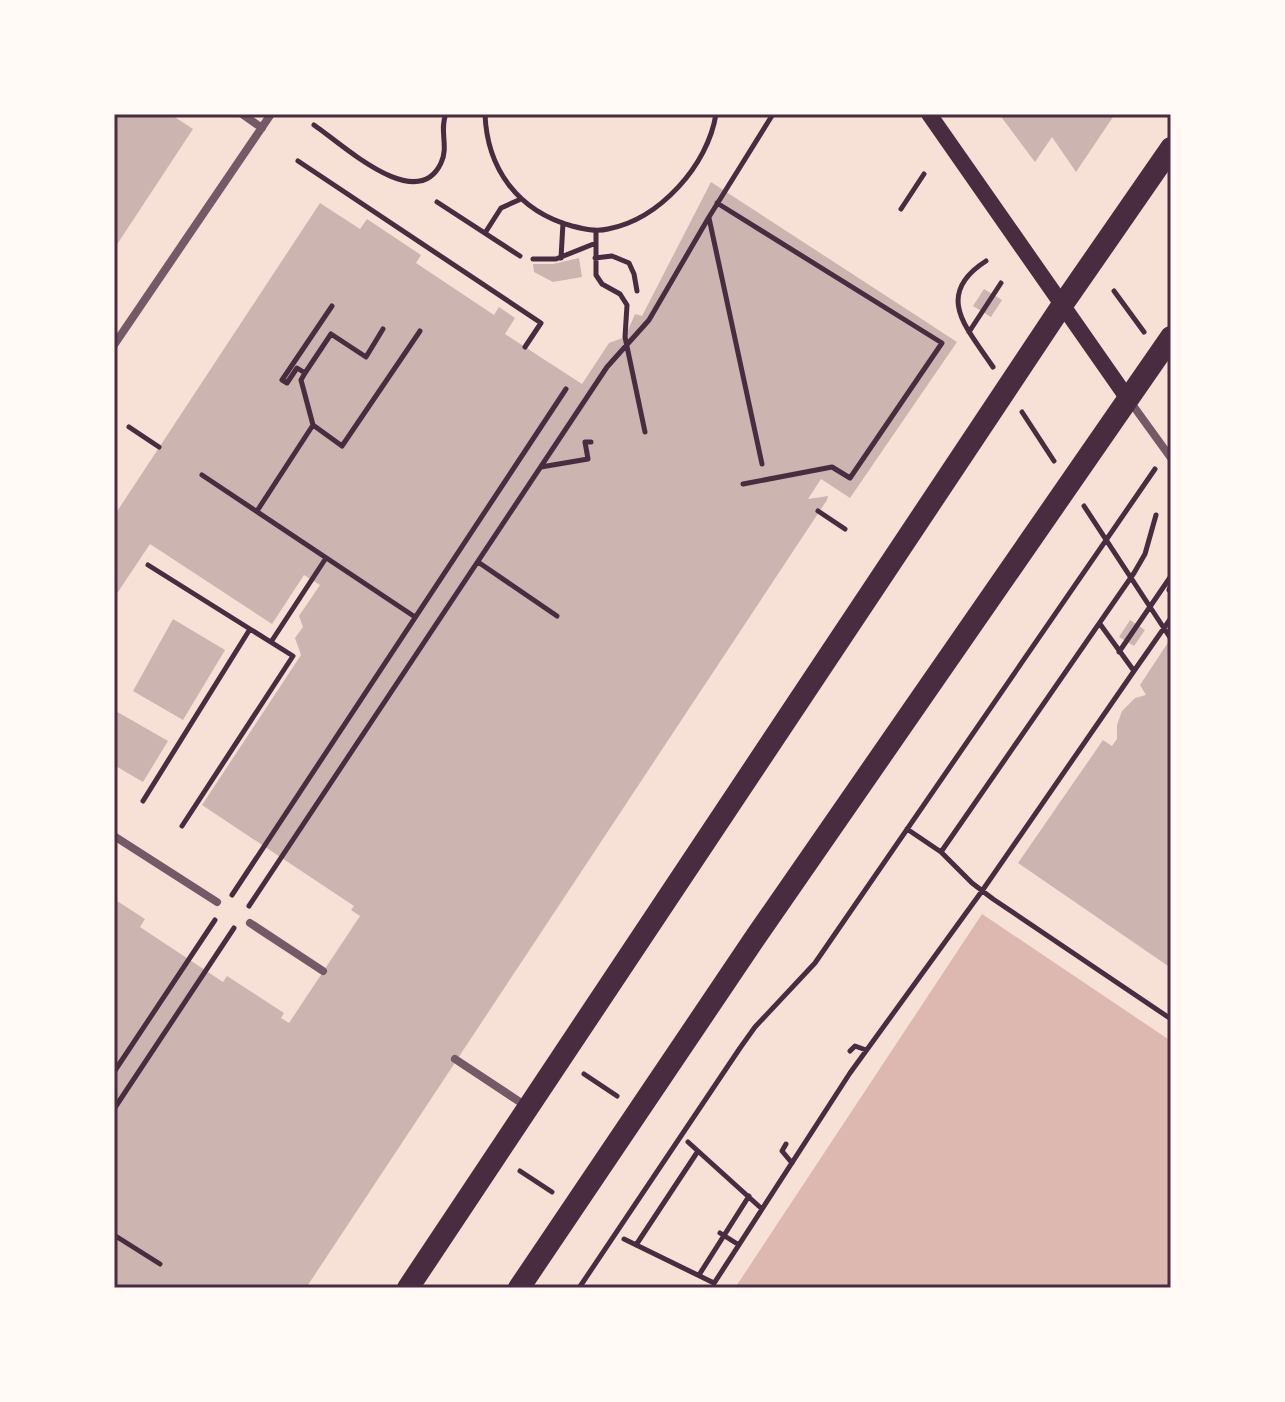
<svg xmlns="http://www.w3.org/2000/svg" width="1285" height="1402" font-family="Quicksand,sans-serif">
  <rect width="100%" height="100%" fill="#f7e1d7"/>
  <path fill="#dcb8b0" d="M982,914L1171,1041V1288H735Z"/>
  <path fill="#ccb4b1" d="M114,114H170L193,129L114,249Z
    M999,114H1115L1076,172L1052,137L1035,162Z
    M711,182L957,342L850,498L821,479L808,499L828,496L827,500L306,1288H114V899L145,919L140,927L223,982L227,976L284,1013L281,1018L289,1023L360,916L351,910L354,906L202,805L301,655L295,638L303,627L299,616L320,585L304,575L272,624L150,544L114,598V516L320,203L360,229L367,219L421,255L416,263L494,315L499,307L515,318L505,334L582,384L609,343L625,337L635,314L642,316Z
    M579,258L582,277L553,282L534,272L533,264H553Z
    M984,289L1002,300L991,317L973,306Z
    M173,619L225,650L183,720L133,691Z
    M1130,620L1145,630L1134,646L1119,637Z
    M1171,638V968L1018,863L1103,740L1112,746L1117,739V725L1122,711L1135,698L1146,695L1140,685Z
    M114,710L168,741L143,782L114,765Z"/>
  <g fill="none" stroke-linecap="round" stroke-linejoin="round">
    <path stroke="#4a2c40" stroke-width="5" d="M485,114C487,169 518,211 572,226C584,229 596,232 608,229C660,219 708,165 716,114
      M314,125C342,144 417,215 441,163C449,147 439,130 446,114
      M298,161L541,323L525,347
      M437,202L520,256
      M717,203L942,343L850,478L832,467L743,484
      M901,209L924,174
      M709,218L762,464
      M596,231V275L602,284L620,294L627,305L625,337L645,432
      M485,233L501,208L521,199
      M561,258L563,223
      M595,258L612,256L629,263L634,274L637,291
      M533,259H556L596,243
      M986,261C933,295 967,328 993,367
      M1114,291L1144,332
      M332,306L282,380L287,383L297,368L305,373L301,380L313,425L342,446L420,331
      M969,332L1001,283
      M305,373L331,334L366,357L383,329
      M1022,412L1054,461
      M129,427L159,447
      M541,467L588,459L585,442H591
      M202,475L415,617
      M1084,506L1171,639
      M257,511L313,425
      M818,511L845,529
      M478,562L557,616
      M148,565L250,629
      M1171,585L1169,590L1171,591
      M271,642L326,558
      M1119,652L1171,576
      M1134,671L1171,618
      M143,801L250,629L293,656L182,826
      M907,829L941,852L972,883L993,899L1171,1019
      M941,852L1134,573L1145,554L1156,515
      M232,895L566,389
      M249,906L607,367L649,320L709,217L773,114
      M850,1051L855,1046L866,1050
      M114,1072L215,920
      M584,1074L617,1096
      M114,1109L234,928
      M688,1142L762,1209
      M786,1144L782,1151L792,1163
      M520,1171L552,1192
      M720,1233L739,1245
      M114,1235L160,1264
      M624,1239L714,1283
      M636,1245L698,1151
      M699,1275L749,1196
      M579,1288L740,1048L755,1027L815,963L1155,469
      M711,1288L850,1073L982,891L1134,671L1100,624"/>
    <path stroke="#755966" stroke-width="8" d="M242,114L262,128
      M114,345L271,114
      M1129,400L1171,458
      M114,836L217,902
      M250,923L323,971
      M455,1059L526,1106"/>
    <path stroke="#4a2c40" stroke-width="16" d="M929,114L1128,399"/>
    <path stroke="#4a2c40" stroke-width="22" d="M408,1288L1063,304L1171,148
      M519,1288L757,935L1171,337"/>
  </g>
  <rect width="1285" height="1402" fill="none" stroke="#fffaf5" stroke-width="232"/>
  <rect x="116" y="116" width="1053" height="1170" fill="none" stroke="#4a2c40" stroke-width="3"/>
</svg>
